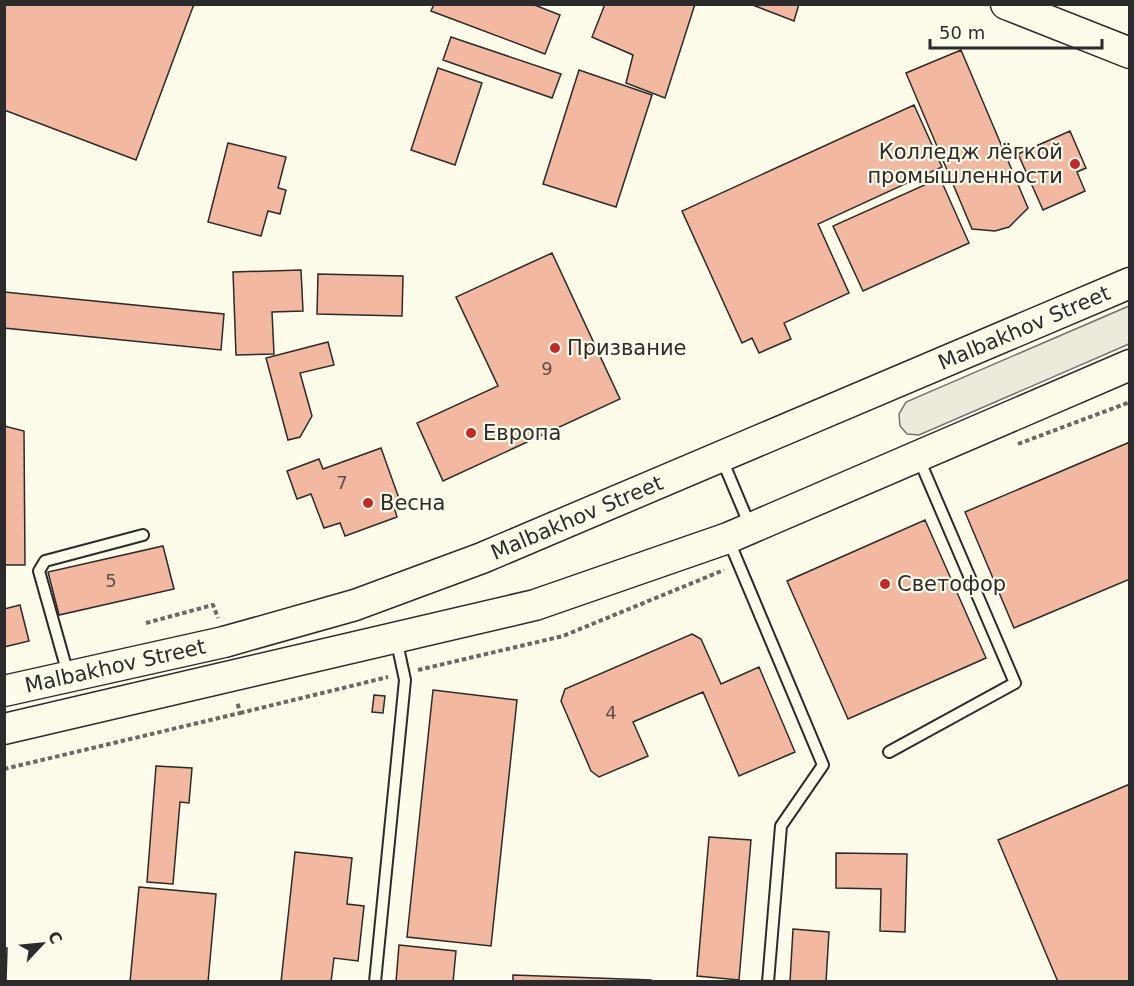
<svg xmlns="http://www.w3.org/2000/svg" width="1134" height="986" font-family="'DejaVu Sans',sans-serif">
  <rect width="100%" height="100%" fill="#fdfbea"/>
  <path fill="#ecebdb" stroke="#74746e" stroke-width="1.5" d="M1129,306V344L919,435L907,434L900,426L899,414L906,402Z"/>
  <path fill="#f2b8a0" stroke="#2b2b2b" stroke-width="1.5" d="M4,4H194L136,160L4,110Z
    M434,4H532L560,15L545,54L431,11Z
    M605,4H695L665,98L626,83L633,55L592,37Z
    M750,4H799L794,21Z
    M451,37L561,74L552,98L443,60Z
    M961,50L1028,208L1009,227L995,231L972,229L906,73Z
    M438,68L482,83L455,165L411,150Z
    M579,70L652,95L616,207L543,184Z
    M914,105L942,167L818,224L849,293L784,323L791,339L759,353L752,338L742,343L682,211Z
    M1070,131L1086,168L1077,172L1085,191L1043,210L1018,154Z
    M228,143L286,157L278,188L286,190L280,214L268,211L261,236L208,222Z
    M940,178L969,243L863,291L833,226Z
    M552,253L620,399L443,481L417,423L498,386L456,297Z
    M301,270L303,311L272,312L274,354L236,355L233,272Z
    M318,274L403,276L402,316L317,314Z
    M4,292L224,314L221,350L4,328Z
    M328,342L334,365L300,373L312,416L300,437L288,440L266,358Z
    M4,426L24,431L25,565H4Z
    M1130,442V579L1014,628L965,512Z
    M381,448L401,504L394,507L397,517L345,536L340,523L324,528L311,494L297,499L287,471L319,459L323,469Z
    M925,520L986,658L848,719L787,581Z
    M163,546L174,589L59,615L48,572Z
    M20,605L29,641L4,647V609Z
    M692,634L701,639L721,684L759,667L795,752L739,776L703,692L633,722L648,756L599,777L591,771L561,701L565,689Z
    M433,690L517,700L491,946L407,937Z
    M374,695L385,696L383,713L372,712Z
    M156,766L192,768L189,803L180,802L173,884L147,882Z
    M1130,784V982H1058L998,840Z
    M709,837L751,840L739,980L697,976Z
    M295,852L352,858L347,904L364,906L358,961L334,958L331,982H281Z
    M836,853L907,854L905,932L880,931L881,889L836,888Z
    M139,887L216,894L208,982H130Z
    M793,929L829,932L826,982H790Z
    M399,945L456,951L453,982H396Z
    M4,948H7L6,982H4Z
    M513,975L651,980V982H513Z"/>
  <g fill="none" stroke-linecap="round" stroke-linejoin="round">
    <g stroke="#2b2b2b" stroke-width="14">
      <path id="service" d="M721,457L750,526
        M729,541L823,765L781,826L768,982
        M68,674L39,571L45,561L143,535
        M889,752L1015,683L919,459
        M375,982L405,680L396,638"/>
    </g>
    <g stroke="#2b2b2b" stroke-width="33">
      <g id="secondary">
        <path d="M1006,4L1130,53"/>
        <path id="s1" d="M4,691L224,642L355,605L482,558L1130,283"/>
        <path d="M4,729L535,605L728,538L1130,365"/>
      </g>
    </g>
    <path stroke="#6a6964" stroke-width="4" stroke-dasharray="4.5 3" stroke-linecap="butt" d="M1018,444L1130,402
      M146,623L213,605L218,618
      M418,670L563,636L724,570
      M240,713L388,677
      M4,769L240,713L237,701"/>
    <use href="#service" stroke="#fdfbea" stroke-width="10"/>
    <use href="#secondary" stroke="#fdfbea" stroke-width="30"/>
  </g>
  <g fill="#c62828" stroke="#fdfbea" stroke-width="2">
    <circle cx="1075" cy="164" r="6"/>
    <circle cx="555" cy="348" r="6"/>
    <circle cx="471" cy="433" r="6"/>
    <circle cx="368" cy="503" r="6"/>
    <circle cx="885" cy="584" r="6"/>
  </g>
  <g text-anchor="middle" dominant-baseline="central" stroke-width="4.5" stroke-linejoin="round" paint-order="stroke">
    <g font-size="18" fill="#5d4e48">
      <text x="547" y="368">9</text>
      <text x="342" y="482">7</text>
      <text x="111" y="580">5</text>
      <text x="611" y="712">4</text>
    </g>
    <g font-size="21" fill="#2b2b2b" stroke="#fdfbea" text-anchor="start">
      <text x="1063" y="152" text-anchor="end">Колледж лёгкой<tspan x="1063" dy="24">промышленности</tspan></text>
      <text x="567" y="348">Призвание</text>
      <text x="483" y="433">Европа</text>
      <text x="380" y="503">Весна</text>
      <text x="897" y="584">Светофор</text>
    </g>
    <g font-size="21" fill="#2b2b2b" stroke="#fdfbea">
      <text stroke="none"><textPath href="#s1" startOffset="1086">Malbakhov Street</textPath></text>
      <text stroke="none"><textPath href="#s1" startOffset="600">Malbakhov Street</textPath></text>
      <text stroke="none"><textPath href="#s1" startOffset="114">Malbakhov Street</textPath></text>
    </g>
  </g>
  <rect width="1134" height="986" fill="none" stroke="#2b2b2b" stroke-width="12"/>
  <g transform="translate(42 944) rotate(64)" stroke="#fdfbea" stroke-width="4.5" paint-order="stroke">
  <path d="M0-4.5L10 22L0 15L-10 22Z" fill="#2b2b2b"/>
  <text y="-9" font-size="16" font-weight="bold" text-anchor="middle" fill="#2b2b2b">С</text>
  </g>
  <path d="M930 39v9h172v-9" fill="none" stroke="#2b2b2b" stroke-width="3"/>
  <text x="939" y="39" font-size="18" fill="#2b2b2b" stroke="#fdfbea" stroke-width="4.5" paint-order="stroke">50 m</text>
</svg>
